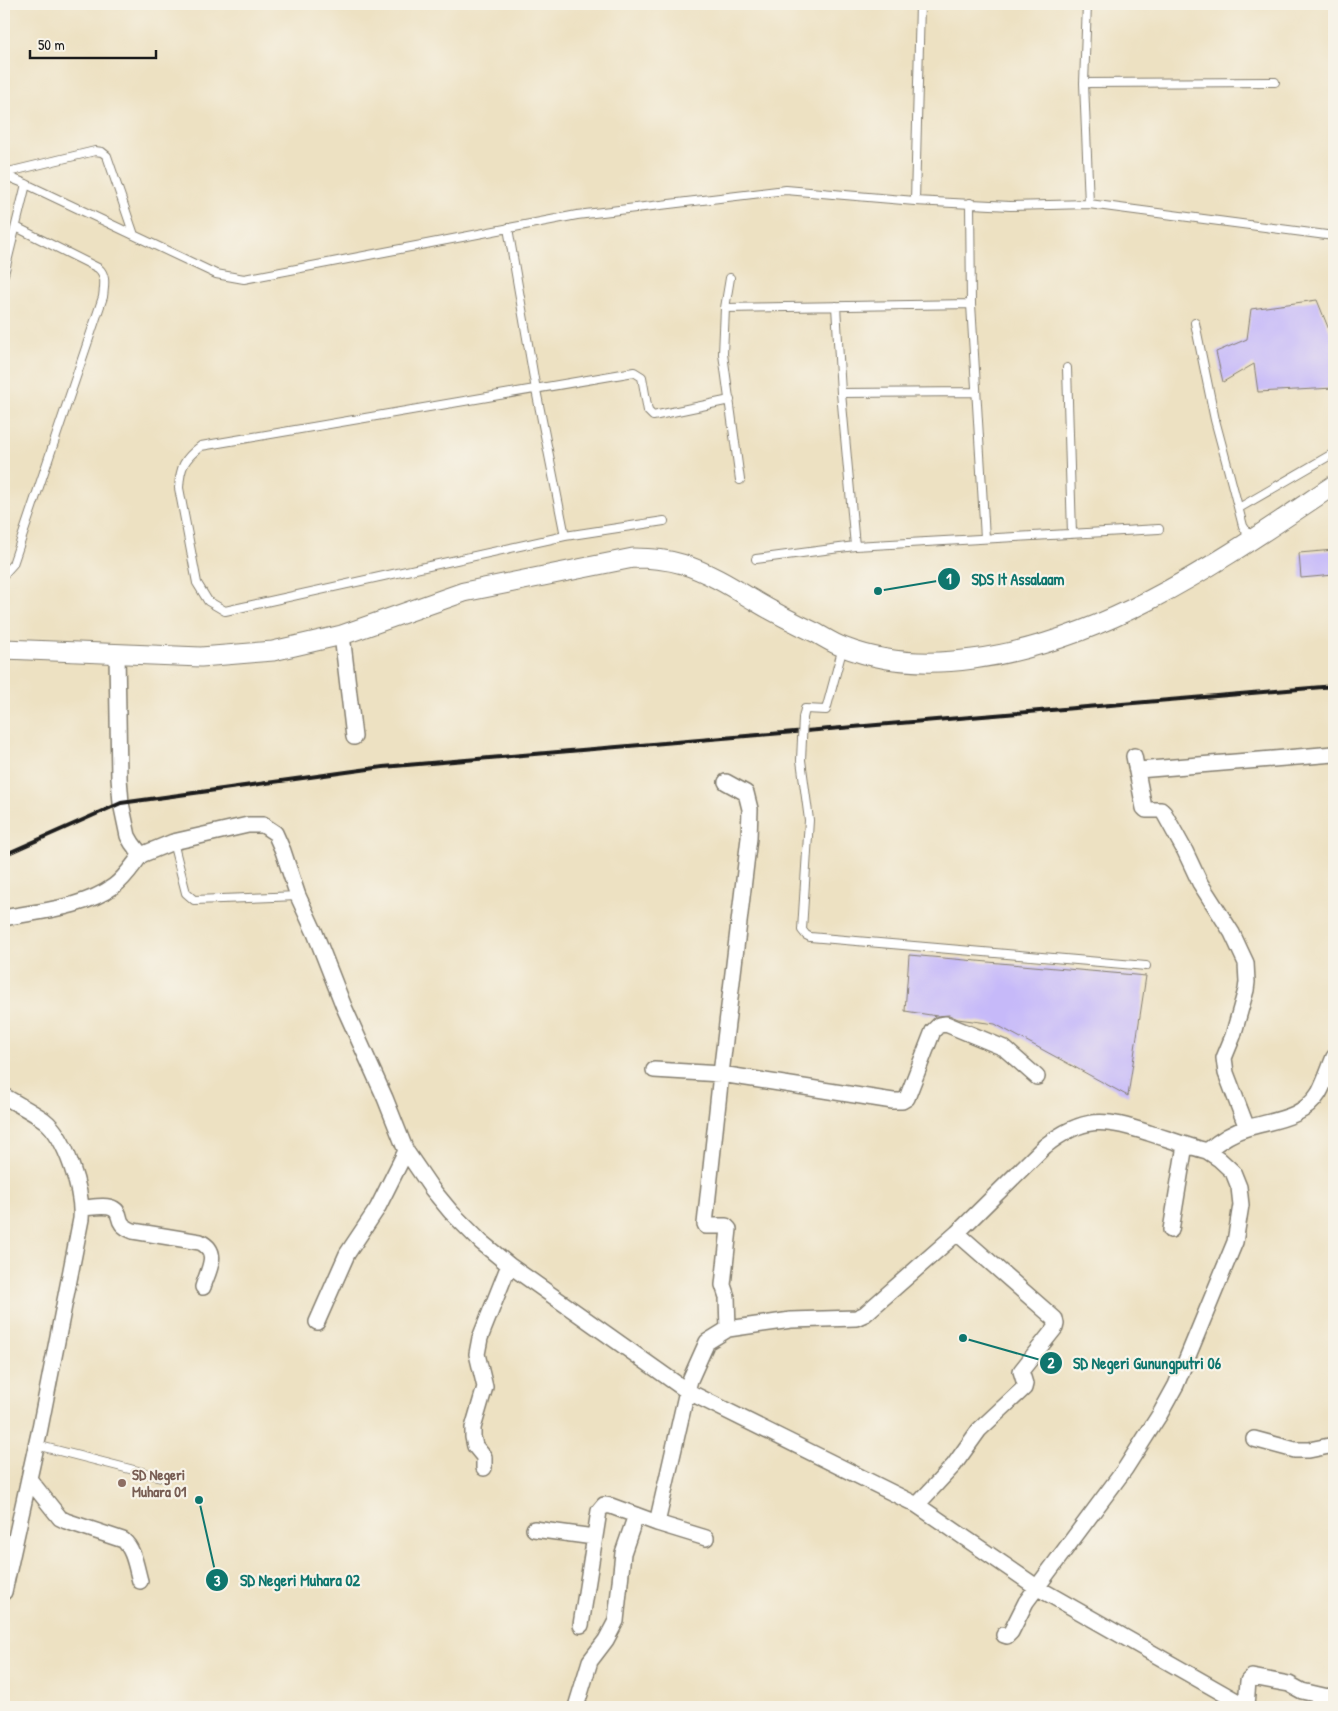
<svg xmlns="http://www.w3.org/2000/svg" width="1338" height="1711" font-family="'Patrick Hand',sans-serif">
  <rect width="100%" height="100%" fill="#f7f3e8"/>
  <filter id="ink" filterUnits="userSpaceOnUse"><feTurbulence type="fractalNoise" baseFrequency=".02" numOctaves="2"/><feDisplacementMap in="SourceGraphic" scale="10" xChannelSelector="R" yChannelSelector="G"/><feConvolveMatrix kernelMatrix="1 2 1 2 8 2 1 2 1" color-interpolation-filters="sRGB"/></filter>
  <filter id="wash" filterUnits="userSpaceOnUse"><feTurbulence type="fractalNoise" baseFrequency=".0096" numOctaves="4" result="noise"/><feDisplacementMap in="SourceGraphic" scale="20" xChannelSelector="R" yChannelSelector="G"/><feGaussianBlur stdDeviation="1.12" result="paint"/><feColorMatrix in="noise" values="0 0 0 0 0 0 0 0 0 0 0 0 0 0 0 0 0 1.4 0 .05"/><feComposite in="paint" operator="in"/></filter>
  <g filter="url(#wash)">
    <rect width="100%" height="100%" fill="#ede1c2"/>
    <g id="blocks">
      <path fill="#c6b9f9" d="M1317,300L1334,342V388L1258,392L1254,364L1223,382L1216,352L1247,339L1251,309Z
        M1334,550V575L1301,578L1299,553Z
        M909,955L1146,976L1128,1096L995,1024L958,1019L949,1015L937,1016L905,1011Z"/>
    </g>
  </g>
  <g filter="url(#ink)">
    <use href="#blocks" fill-opacity="0" stroke="#847e6f" stroke-width="1"/>
    <g fill="none" stroke-linecap="round" stroke-linejoin="round">
      <g stroke="#847e6f" stroke-width="10">
        <path id="service" d="M1087,4L1084,83L1089,204
          M1084,83L1275,82
          M4,173L95,151L102,152L107,156L134,235
          M4,175L26,184L216,274L244,279L577,215L786,190L915,201L1010,206L1089,204L1334,236
          M915,201L920,4
          M970,203L971,304
          M508,228L536,390L565,536
          M4,274L26,184
          M730,278L725,308L723,354L740,480
          M836,306L841,393L855,546L1159,529
          M725,308L971,304L985,538
          M1195,323L1215,420L1226,461L1243,526L1252,540
          M1067,368L1072,534
          M841,393L976,392
          M1239,508L1334,453
          M664,521L565,536L225,611L208,601L197,583L179,488C180,467 184,459 201,446L634,372L642,377L648,411L653,416L730,400
          M756,559L855,546
          M4,574L13,564L103,297C104,287 107,275 98,268L16,227
          M803,718L805,709L826,710L843,647
          M801,760L809,820L802,930L806,935L810,937L1146,966
          M173,842L186,893L194,900L298,896
          M36,1445L165,1478"/>
      </g>
      <g stroke="#847e6f" stroke-width="18">
        <path id="minor" d="M342,635L354,737
          M117,653L119,778L121,803L128,836L132,843L141,855L173,842L248,825H263L275,833L283,851L298,896L315,933L344,1007L385,1098L406,1151L432,1189L451,1212L481,1242L509,1265L687,1391L917,1505L1038,1588L1247,1707
          M1134,756L1144,808L1146,810H1161L1164,813L1185,851L1200,883L1232,933L1246,963L1247,982L1246,990L1233,1036L1224,1058L1226,1073L1247,1128
          M1138,770L1334,754
          M726,782L746,793L750,809L749,838L721,1074L705,1224L706,1226H726L729,1229L723,1285L727,1297L728,1329
          M4,918C39,911 84,908 114,886C125,878 133,865 141,855
          M654,1070L721,1074L893,1101H902L907,1098L933,1031L939,1025L946,1024L1004,1048L1037,1077
          M4,1096C17,1104 31,1111 44,1120C66,1137 83,1192 81,1219L39,1433L4,1592
          M82,1208C90,1208 106,1204 114,1209C124,1215 113,1223 133,1231L200,1242C221,1252 208,1270 203,1287
          M1171,1230L1185,1145
          M317,1322L347,1254L377,1209L406,1151
          M1254,1439L1295,1450H1309L1334,1445
          M484,1468V1457L475,1446L473,1437V1428L485,1387L477,1354L480,1338L509,1265
          M29,1479L60,1518L66,1521L123,1540C134,1549 136,1567 140,1581
          M917,1505L954,1465L979,1430L1024,1388L1025,1384L1021,1371L1055,1328L1056,1324L1055,1319L957,1233
          M657,1523L706,1538
          M534,1529L594,1537
          M581,1625L599,1511L604,1505L611,1506L657,1523L687,1391L690,1380L707,1342L728,1329L791,1320L856,1318L865,1314L957,1233L1045,1146C1083,1116 1105,1118 1149,1133C1168,1139 1188,1146 1207,1151C1219,1141 1232,1132 1247,1128C1273,1120 1303,1119 1319,1093C1325,1082 1329,1069 1334,1057
          M1004,1635L1007,1636L1011,1632L1026,1602L1125,1469L1160,1414L1176,1385L1235,1242L1241,1205L1239,1187L1233,1172L1219,1159L1207,1151
          M1246,1706L1248,1681L1252,1677L1289,1684L1302,1691L1328,1697L1334,1695
          M576,1707L590,1661L606,1640L616,1621L623,1553L636,1515"/>
      </g>
      <g stroke="#847e6f" stroke-width="21">
        <path id="tertiary" d="M4,649L201,657L273,651L342,635L464,592L633,558C649,558 666,559 682,564C708,572 732,587 755,601C775,613 795,623 816,633C825,638 834,644 843,647C884,663 930,665 973,659C1109,641 1223,559 1334,485"/>
      </g>
      <use href="#service" stroke="#fff" stroke-width="8"/>
      <use href="#minor" stroke="#fff" stroke-width="15"/>
      <use href="#tertiary" stroke="#fff" stroke-width="19"/>
      <path stroke="#1c1c1c" stroke-width="4" d="M4,855L121,803L383,767L1334,686"/>
      <g stroke="#847e6f" stroke-width="10" stroke-linecap="butt">
        <path id="service-bridge" d="M801,760L803,718"/>
      </g>
      <use href="#service-bridge" stroke="#fff" stroke-width="8"/>
    </g>
  </g>
  <circle fill="#8d6e63" stroke="#f7f3e8" stroke-width="2" cx="122" cy="1483" r="5"/>
  <g text-anchor="middle" dominant-baseline="central" stroke-width="4.5" stroke-linejoin="round" paint-order="stroke">
    <g font-size="15" font-weight="bold" fill="#785e54" stroke="#f7f3e8" text-anchor="start">
      <text x="132" y="1474">SD Negeri<tspan x="132" dy="17">Muhara 01</tspan></text>
    </g>
  </g>
  <path fill="none" stroke="#0f766e" stroke-width="2" d="M878 591L949 579M963 1338L1051 1363M199 1500L217 1580"/>
  <g fill="#0f766e" stroke="#f7f3e8" stroke-width="2">
    <circle cx="878" cy="591" r="5"/>
    <circle cx="963" cy="1338" r="5"/>
    <circle cx="199" cy="1500" r="5"/>
    <circle cx="949" cy="579" r="12"/>
    <circle cx="1051" cy="1363" r="12"/>
    <circle cx="217" cy="1580" r="12"/>
  </g>
  <g font-size="15" text-anchor="middle" font-weight="bold" fill="#fff">
    <text x="949" y="584">1</text>
    <text x="1051" y="1368">2</text>
    <text x="217" y="1586">3</text>
  </g>
  <g font-size="16" text-anchor="middle" font-weight="bold" fill="#0f766e" stroke="#f7f3e8" stroke-width="4.5" stroke-linejoin="round" paint-order="stroke">
    <text x="1018" y="585">SDS It Assalaam</text>
    <text x="1147" y="1369">SD Negeri Gunungputri 06</text>
    <text x="300" y="1586">SD Negeri Muhara 02</text>
  </g>
  <rect width="1338" height="1711" fill="none" stroke="#f7f3e8" stroke-width="20"/>
  <path d="M30 50v8h126v-8" fill="none" stroke="#1c1c1c" stroke-width="2.5"/>
  <text x="38" y="50" font-size="15" fill="#1c1c1c" stroke="#f7f3e8" stroke-width="4" paint-order="stroke">50 m</text>
</svg>
